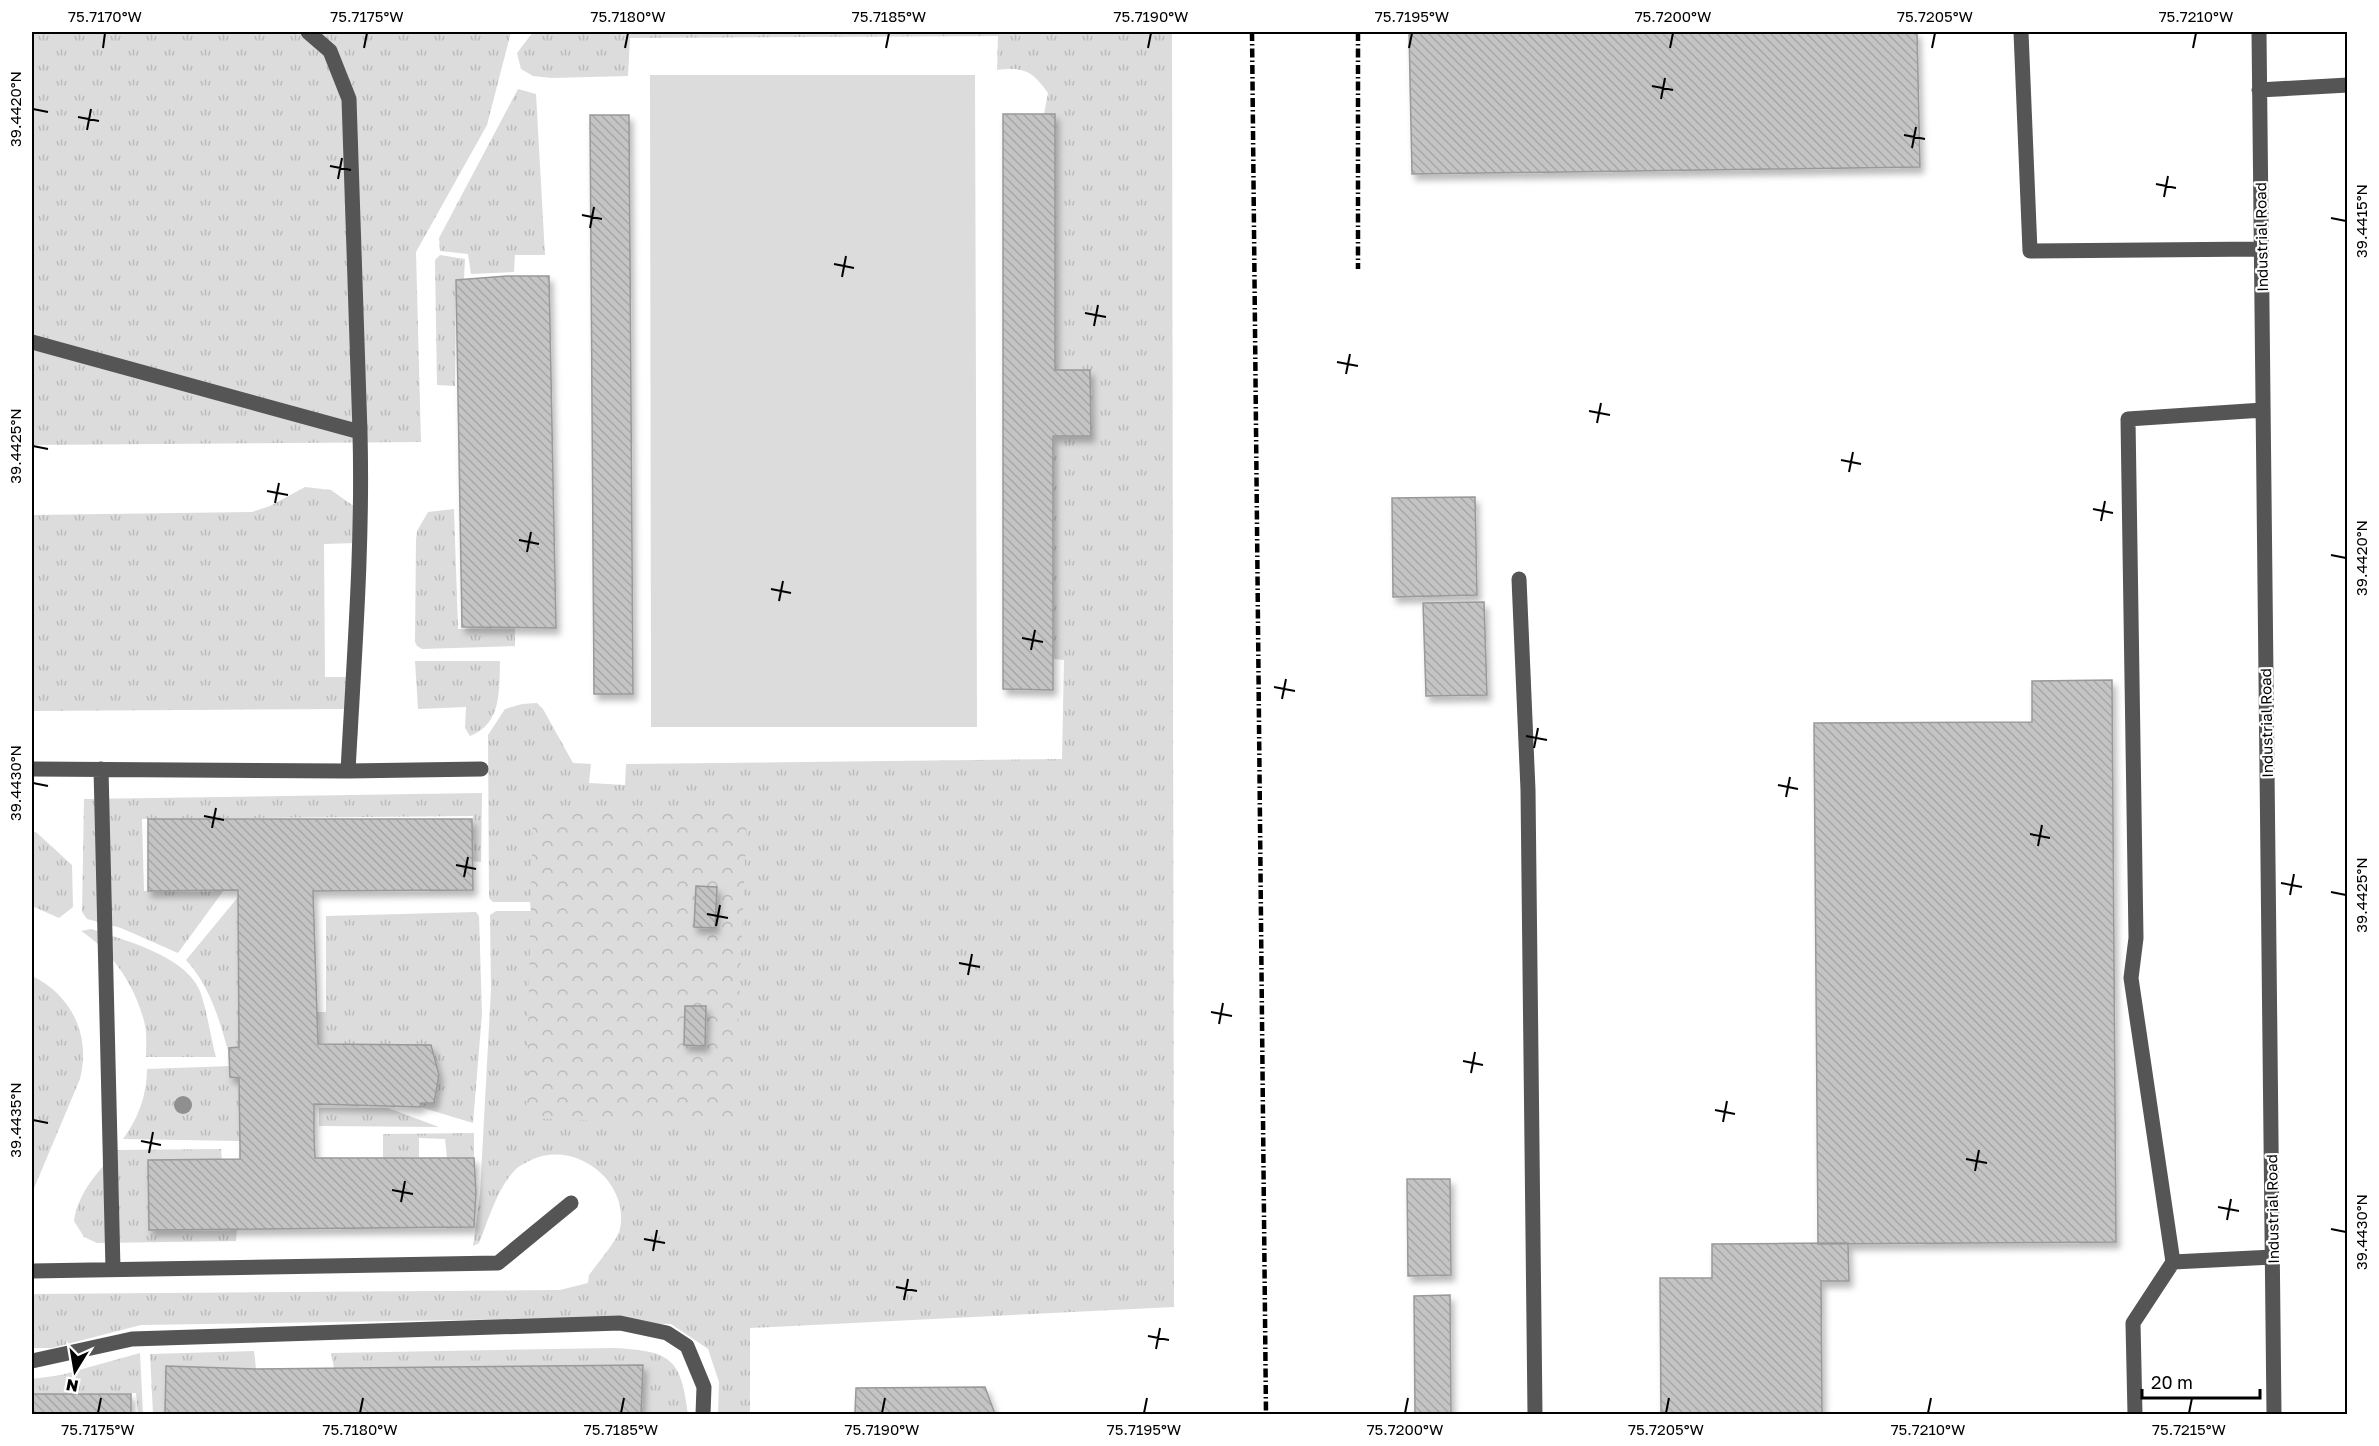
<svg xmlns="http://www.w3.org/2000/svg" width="2379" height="1446" font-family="'Golos Text',sans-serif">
  <defs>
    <pattern id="grass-tufts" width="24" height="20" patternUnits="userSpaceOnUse" patternTransform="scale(1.5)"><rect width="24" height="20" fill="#dcdcdc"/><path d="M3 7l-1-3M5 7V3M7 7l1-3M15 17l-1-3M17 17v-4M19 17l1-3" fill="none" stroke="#bbb"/></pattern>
    <pattern id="park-crowns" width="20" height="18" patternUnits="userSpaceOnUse" patternTransform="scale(1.5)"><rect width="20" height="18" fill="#dcdcdc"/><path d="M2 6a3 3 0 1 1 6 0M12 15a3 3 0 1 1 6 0" fill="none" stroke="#bbb"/></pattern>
    <pattern id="building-back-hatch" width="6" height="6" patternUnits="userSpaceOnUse" patternTransform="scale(1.5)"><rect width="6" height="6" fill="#c4c4c4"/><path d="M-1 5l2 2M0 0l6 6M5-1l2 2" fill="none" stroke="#a7a7a7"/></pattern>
    <filter id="shadow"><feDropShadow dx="3.5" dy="6" stdDeviation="3" flood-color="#0004"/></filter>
  </defs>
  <rect width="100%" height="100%" fill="#fff"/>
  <path fill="url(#grass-tufts)" d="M32,32H511L487,125L416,252L421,442L32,445Z
    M533,32H1172L1174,1307L750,1328V1414H718L719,1382L708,1349L671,1324L620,1323L583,1318L141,1325L52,1348H32V1294L560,1290L588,1283L589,1275C597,1264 617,1241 620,1229C630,1181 575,1139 531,1160C526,1163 520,1165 516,1169C497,1188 489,1219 479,1243L473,1246L480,1194L491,989L490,915L496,911H531L530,902H493L489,898L488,735L505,709L522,704L537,703L543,709L573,763L591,764L589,783L625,785L626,764L1062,759L1064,660L1053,659V436H1090V371L1055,370V114H1044L1048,93C1032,71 1025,67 997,70L998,36L630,38L628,76L552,78L533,76L521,69L517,53Z
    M518,89L536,94L545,255H515L514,272L471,274L468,254L440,251L439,238Z
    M440,255L465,259L464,279L456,281L455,386L437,385L435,260Z
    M305,487L331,490L355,507L356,543L324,544L325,677H356L358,735L351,739L344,709L32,711V515L252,512L270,506Z
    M454,509L458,629L515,628V646L422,649L417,646L415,642L416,540L417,531L428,512Z
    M415,661H500C499,690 502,724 470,736L465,728L466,707L418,709Z
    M482,793L481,862L472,861L473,816L142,819L144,891L224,890L178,953L121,928L87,919L82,912L84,799Z
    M32,832H36L72,865L73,907L59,918L32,906Z
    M239,896V1047L229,1054C219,1019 211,988 186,960Z
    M476,912L479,916L482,1014L473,1123L420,1107L421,1103L434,1102L439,1075L431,1045L318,1044L317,1012H326V916Z
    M91,929C124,940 183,955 199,989C206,1005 211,1039 216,1057H146C146,1047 147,1035 145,1025C136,987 113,952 81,931Z
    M32,976C72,995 91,1036 80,1079L32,1193Z
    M230,1066V1077L239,1078L240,1141L123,1139C138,1119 147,1095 147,1069Z
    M319,1108H388L439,1127L319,1126Z
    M474,1133V1158H447L445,1139L419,1138V1157L383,1159V1134Z
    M221,1149L222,1160H148L149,1230L237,1229L236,1241L97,1243L84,1237L74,1221C78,1192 99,1171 117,1150Z
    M614,1348C671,1351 681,1358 688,1414H641L643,1365L334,1368L331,1353Z
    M254,1351L256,1369L166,1366L165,1414H153L150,1354Z
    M140,1353L143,1414L138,1412L136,1393L32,1394V1379L61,1375Z"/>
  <path fill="url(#park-crowns)" d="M533,810L747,814L734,1125L526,1118Z"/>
  <path fill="#dcdcdc" d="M650,75H975L977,727H651Z"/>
  <path fill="url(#building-back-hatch)" stroke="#999" stroke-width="1.5" filter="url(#shadow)" d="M1409,32H1917L1920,167L1412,174Z
    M1003,114H1055V370H1090L1091,436H1053V690L1003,689Z
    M590,115H629L633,694H594Z
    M507,276H549L556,628L462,627L456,280Z
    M1475,497L1477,595L1393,597L1392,498Z
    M1484,602L1487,695L1426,696L1423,603Z
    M2112,680L2116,1242L1818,1244L1814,723L2032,722V681Z
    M148,819H472L473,890L313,891L318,1044L431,1045L439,1075L434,1103H421L420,1107L314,1104V1134L315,1158H474L476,1192L474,1227L149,1230L148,1160L240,1159V1146L239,1078L230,1077L229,1054V1048L239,1047L238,890L148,891Z
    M696,886L717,887L715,928L694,927Z
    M685,1006H706L705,1046L684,1045Z
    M1407,1179H1450L1451,1275L1408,1276Z
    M1848,1243L1849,1281H1821L1822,1414H1661L1660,1278H1712V1244Z
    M1450,1295L1451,1414H1415L1414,1296Z
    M643,1365L641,1414H165L166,1366L256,1369Z
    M985,1387L995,1414H855L856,1388Z
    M32,1394H131V1414H32Z"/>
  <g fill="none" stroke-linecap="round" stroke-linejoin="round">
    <path stroke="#555" stroke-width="15" d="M308,32L330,51L349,99L360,432
      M2021,32L2030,251L2261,249
      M2259,32L2274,1414
      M2259,90L2348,85
      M32,342L360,432C363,545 354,658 348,771
      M1519,579L1528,790L1535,1414
      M32,769L348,771L481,769
      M101,769L113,1269
      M2173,1262L2273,1257
      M32,1271L498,1263L571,1203
      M32,1361L132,1339L620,1323L667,1333L687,1346L704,1387L703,1414
      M2135,1414L2133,1323L2173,1262L2131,978L2136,938L2128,419L2263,410"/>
    <path stroke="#000" stroke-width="4.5" stroke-dasharray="9 3 1.5 3" stroke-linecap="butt" d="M1252,32L1266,1414
      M1358,32V269"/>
  </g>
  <circle fill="#8f8f8f" cx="183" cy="1105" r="9"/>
  <path fill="none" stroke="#000" stroke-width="2" d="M103,48L105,33M364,48L367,33M625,48L628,33M886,48L889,33M1148,48L1151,33M1409,48L1412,33M1670,48L1673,33M1932,48L1935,33M2193,48L2196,33M1652,86L1673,90M1661,99L1665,78M33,109L48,112M78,117L99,121M87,130L91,109M1904,135L1925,139M1912,148L1916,127M330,166L351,170M338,179L342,158M2156,184L2176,188M2164,197L2168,176M582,215L602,219M2331,218L2346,221M590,228L594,207M834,264L854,268M842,277L846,256M1085,313L1106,317M1094,326L1098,305M1337,362L1358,366M1346,374L1350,354M1589,411L1610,415M1597,423L1601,403M33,446L48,449M1841,460L1861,464M1849,472L1853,452M267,491L288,495M275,503L279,483M2093,509L2113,513M2101,521L2105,501M519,540L539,544M527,552L531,532M2331,555L2346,558M771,589L791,593M779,601L783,581M1022,638L1043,642M1031,650L1035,630M1274,687L1295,691M1282,699L1286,679M1526,736L1547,740M1534,748L1538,728M33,783L48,786M1778,785L1798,789M1786,797L1790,777M204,816L224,820M212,828L216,808M2030,834L2050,838M2038,846L2042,825M456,865L476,869M464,877L468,857M2281,883L2302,887M2331,892L2346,895M2290,895L2294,874M707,914L728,918M716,926L720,905M959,963L980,967M968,975L972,954M1211,1012L1232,1016M1219,1024L1223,1003M1463,1061L1483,1065M1471,1073L1475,1052M1715,1110L1735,1114M33,1120L48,1123M1723,1122L1727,1101M141,1141L161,1145M149,1153L153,1132M1966,1159L1987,1163M1975,1171L1979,1150M392,1190L413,1194M401,1202L405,1181M2218,1207L2239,1211M2227,1220L2231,1199M2331,1229L2346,1232M644,1239L665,1243M653,1251L657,1230M896,1287L917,1291M904,1300L908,1279M1148,1336L1169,1340M1156,1349L1160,1328M98,1413L101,1398M360,1413L363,1398M621,1413L624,1398M882,1413L885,1398M1144,1413L1147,1398M1405,1413L1408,1398M1666,1413L1669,1398M1928,1413L1931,1398M2189,1413L2192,1398"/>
  <g text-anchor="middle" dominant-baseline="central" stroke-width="4.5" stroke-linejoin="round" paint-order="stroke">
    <g font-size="15" fill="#000" stroke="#fff">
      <text transform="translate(2261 237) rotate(-91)">Industrial Road</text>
      <text transform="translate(2266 723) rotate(-91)">Industrial Road</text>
      <text transform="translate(2272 1209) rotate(-91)">Industrial Road</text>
    </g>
  </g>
  <rect width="2379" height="1446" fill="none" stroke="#ffffff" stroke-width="66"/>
  <g transform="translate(75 1371) rotate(191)" stroke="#ffffff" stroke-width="4.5" paint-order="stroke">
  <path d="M0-4.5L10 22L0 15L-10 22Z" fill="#000000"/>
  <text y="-9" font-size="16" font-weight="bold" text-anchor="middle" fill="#000000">N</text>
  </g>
  <path d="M2142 1389v9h118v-9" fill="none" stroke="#000000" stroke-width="3"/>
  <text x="2151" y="1389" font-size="18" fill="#000000" stroke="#ffffff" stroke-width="4.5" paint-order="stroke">20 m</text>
  <rect x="33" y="33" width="2313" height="1380" fill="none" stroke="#000" stroke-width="2"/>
  <g font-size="15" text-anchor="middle" fill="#000">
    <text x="105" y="22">75.7170°W</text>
    <text x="367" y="22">75.7175°W</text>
    <text x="628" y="22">75.7180°W</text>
    <text x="889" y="22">75.7185°W</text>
    <text x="1151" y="22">75.7190°W</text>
    <text x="1412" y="22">75.7195°W</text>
    <text x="1673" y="22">75.7200°W</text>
    <text x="1935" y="22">75.7205°W</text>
    <text x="2196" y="22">75.7210°W</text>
    <text transform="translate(16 109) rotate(-90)" y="5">39.4420°N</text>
    <text transform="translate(2362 221) rotate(-90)" y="5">39.4415°N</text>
    <text transform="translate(16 446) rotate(-90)" y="5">39.4425°N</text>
    <text transform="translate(2362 558) rotate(-90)" y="5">39.4420°N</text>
    <text transform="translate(16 783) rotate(-90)" y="5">39.4430°N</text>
    <text transform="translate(2362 895) rotate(-90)" y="5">39.4425°N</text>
    <text transform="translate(16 1120) rotate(-90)" y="5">39.4435°N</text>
    <text transform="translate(2362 1232) rotate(-90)" y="5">39.4430°N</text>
    <text x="98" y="1435">75.7175°W</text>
    <text x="360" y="1435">75.7180°W</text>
    <text x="621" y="1435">75.7185°W</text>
    <text x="882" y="1435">75.7190°W</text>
    <text x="1144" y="1435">75.7195°W</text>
    <text x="1405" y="1435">75.7200°W</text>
    <text x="1666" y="1435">75.7205°W</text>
    <text x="1928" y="1435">75.7210°W</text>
    <text x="2189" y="1435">75.7215°W</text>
  </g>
</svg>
